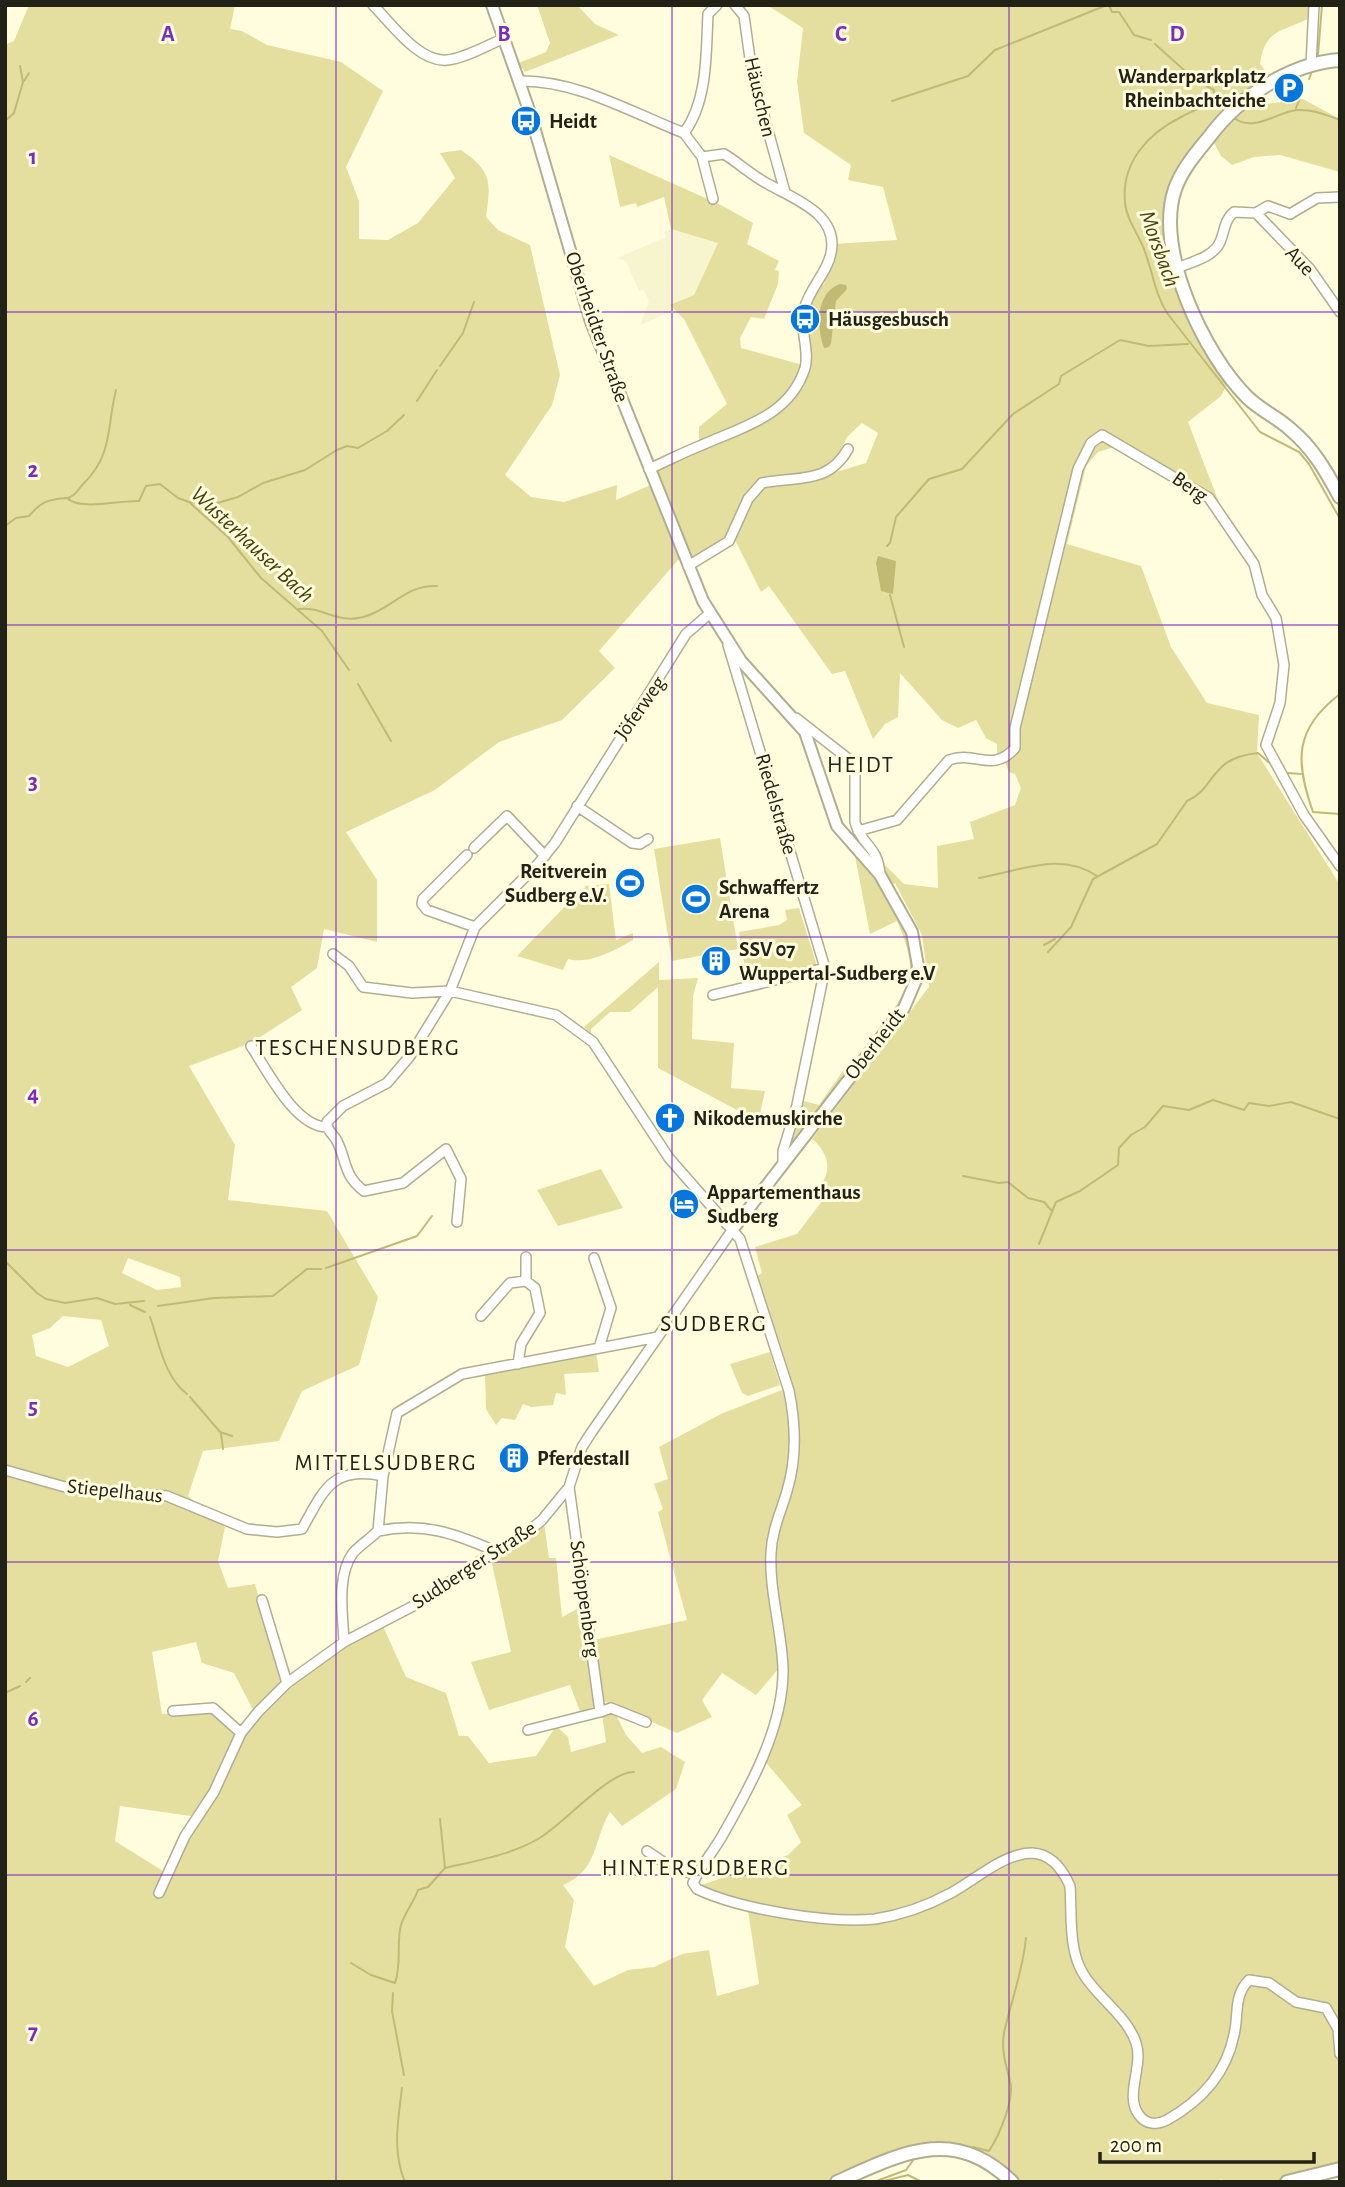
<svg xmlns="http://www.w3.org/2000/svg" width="1345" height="2187" font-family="'Alegreya Sans',sans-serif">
  <rect width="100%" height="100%" fill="#fffdde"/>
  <path fill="#f7f5ce" d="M671,229L718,243L694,295L671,305L675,310L640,325L649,301L644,290L639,291L626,261L617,258L666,237L664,232Z"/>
  <path fill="#e4df9f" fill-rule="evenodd" d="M29,5H235L230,29L242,31L267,45L341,62L383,91L346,167L359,201V239L388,240L418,223L455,178L440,153L461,150C492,171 491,182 486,217L498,230L530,245L560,375L552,405L505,475L531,497L564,502L617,485L616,500L660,481L655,464L699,445V427L727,404L684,319L670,305L694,295L718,243L671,229L664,197L637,207L636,203L620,207L609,155L721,205L753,223L747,244L779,261L775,270L779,271L778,284L764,319L751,317L740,338L741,348L803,365L804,318L817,281L824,285L834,244L897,240L883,187L848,180L851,165L804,133L797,82L803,28L767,5H1312L1310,18C1283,32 1265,28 1260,64L1272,79L1181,171L1172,254L1229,381L1221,396L1188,422L1223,513L1210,497L1117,446L1098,452L1086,466L1067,544L1141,566L1171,647L1207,703L1259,715L1257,753L1340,885V2164L1292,2182H1224L1221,2179L1217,2182H1015L959,2146L831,2182H5V45L14,41ZM862,423L878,433L866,463L829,474L847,437ZM735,540L761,592L769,586L832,674L845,671L873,739L885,724L898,717L900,673L942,720L958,728L976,720L986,738L997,744V754L992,757L994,764L1005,762L1009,772L1015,774L1021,788L1015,805L970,822L974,839L937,846L938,888L904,884L881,861L892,885L895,883L922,935L929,987L812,1139C825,1149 834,1167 821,1185L829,1192L797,1234L755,1247L762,1273L757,1276L787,1388L721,1414L659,1447L668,1479L654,1484L663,1509L658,1512L687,1620L594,1640L604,1701L677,1733L712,1717L702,1700L722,1673L756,1695L780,1667L782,1707L763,1759L802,1805L787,1815L801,1842L788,1855L699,1886L747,1903L759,1984L717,1996L709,1950L682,1954L654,1967L628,1970L594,1986L565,1947L574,1900L563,1885C599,1870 593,1840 610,1812L622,1826L676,1789L685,1762L661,1747L642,1753L626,1735L615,1713L602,1714L606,1742L571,1752L568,1737L556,1726L536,1756L489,1763L468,1736H459L446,1693L406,1677L382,1624L357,1638L284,1690L255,1584L228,1588L218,1561L225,1527L188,1496L203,1451L279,1441L302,1391L359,1365L378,1297L327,1211L228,1200L235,1145L189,1066L251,1043L302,1010L291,987L317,968L324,929L377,942V880L346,832L435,790L499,742L562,720L615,668L599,651L678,560L694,558ZM128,1258L180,1277L181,1287L157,1290L122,1273ZM63,1316L101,1320L109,1346L68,1367L36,1356L32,1335L50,1328ZM196,1642L202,1663L234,1673L253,1710L261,1717L242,1737L210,1710L162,1714L152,1652ZM206,1795L214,1799L189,1837L171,1876L115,1841L120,1806L191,1816Z
    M537,5H577L595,24L619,35L525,72L519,64L521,62L546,52L550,43Z
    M1303,99L1340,119V172L1280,155L1254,157L1232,165L1221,156L1214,143L1243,107Z
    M720,838L738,949L672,961L654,849Z
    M854,851C884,887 928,941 909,991C904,1007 888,1022 878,1036L874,1035C909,988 922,979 897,921L870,934Z
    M609,884L616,940L633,933V940C615,950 589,965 568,959L563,970L517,956L579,892L580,905L585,886Z
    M799,908L817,966L741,985L744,962L739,932L779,925L787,920L785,910Z
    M659,962V980L698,978L693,996L692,1039L734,1043L731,1088L765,1091L760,1114L749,1115L737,1110L658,1068V987L630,1012H610L591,1029V1034L584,1027Z
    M845,1068L850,1072L790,1147L800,1100L819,1105Z
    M601,1169L623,1208L558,1226L537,1190Z
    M596,1352L599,1372L564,1374L566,1395L556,1393L553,1405L531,1407L523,1404L515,1420L502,1418L496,1425L486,1409L485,1372Z
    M770,1352L780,1385L748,1396L742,1393L730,1364Z
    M544,1523L549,1558H556L562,1617L583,1606L597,1710L581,1714L570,1685L489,1710L471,1662L511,1652L491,1559Z"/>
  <path fill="#c1ba74" d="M840,284L846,285L847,289L836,301L831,343L829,347L824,348C816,327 816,292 840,284Z
    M878,556L896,561L893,594L881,591L876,563Z"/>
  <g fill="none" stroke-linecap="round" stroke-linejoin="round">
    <path stroke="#c1ba74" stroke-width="2" d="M1109,5L1112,12H1119L1134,35L1151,40
      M1155,44L1194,79L1214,90V104
      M1318,55L1322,5
      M1309,79L1312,71
      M24,81L29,73
      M892,101L968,76L995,50L1107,5
      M1296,108L1303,90
      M1226,109C1209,100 1197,109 1181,117C1149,133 1121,162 1125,202C1126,220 1140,236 1145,252C1153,273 1155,294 1167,313L1260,432L1299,452L1309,464L1340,519
      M1234,118C1255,133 1276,112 1297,110C1313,109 1326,115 1340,120
      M5,121L14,113L23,82L20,66
      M440,366L463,333L474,302
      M417,401L437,370
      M68,498C76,496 78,489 84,483C113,455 107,425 116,390
      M189,502L214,504L238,497L263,483L305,470L337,450L347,446L358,448L387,431L404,415
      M5,526L16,518L29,516C41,502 48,499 67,498C80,511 120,500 139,501L146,486L160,484L178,498L189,502L228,537L261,578L322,631L349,670
      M887,546L890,543L896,517L929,479L962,469L1013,414L1059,384L1061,376L1120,340L1149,346L1188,344
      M890,595L904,647
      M299,609C326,606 340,629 374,613C398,602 409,585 437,586
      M358,684L391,741
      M1340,694C1294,729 1295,761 1313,812L1340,814
      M1288,773L1301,774
      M979,878C1020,871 1060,851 1097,876
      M1044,945L1055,939
      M1048,952L1071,927L1093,879L1157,844L1187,801C1217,788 1208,758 1258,753L1273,766
      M963,1176L999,1183L1008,1182L1028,1198L1044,1202L1051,1210
      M1039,1244L1056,1202L1080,1191L1118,1165L1119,1148L1131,1135L1145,1127L1163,1106L1189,1110L1213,1100L1244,1110L1249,1103L1269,1106L1291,1102L1340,1119
      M5,1261L37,1293L46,1299L65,1303L97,1298L115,1304L144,1301
      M326,1268L417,1236L432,1216
      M130,1305L145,1312
      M158,1306L214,1298L273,1296L307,1269H321
      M150,1317C159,1342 164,1377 187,1394
      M190,1397L221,1433L223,1449
      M220,1432L232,1436
      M26,1682L30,1678
      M5,1693L20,1686
      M445,1868C476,1861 510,1855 538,1839C563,1825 609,1771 634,1772
      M351,1963L371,1975L395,1983C402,1963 396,1944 401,1925C405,1912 414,1902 418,1890L428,1887L445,1868L440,1819
      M393,1993L392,2011L404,2075
      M402,2088C398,2121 392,2151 405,2182
      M973,2147L989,2151C999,2136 1015,2099 1010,2081C1006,2065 1001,2050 1004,2033C1011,2001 1023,1971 1026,1938
      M941,2155L952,2156
      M874,2182L906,2170L914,2159L932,2156
      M880,2182L908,2175L922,2182"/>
    <g stroke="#b0ae91" stroke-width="12">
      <path id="minor" d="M373,5C391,23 419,63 447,60C466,58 487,45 505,38
        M735,5L744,16L752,73L785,192
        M1311,65L1314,5
        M520,81C577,80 632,113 684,133C708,101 706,52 708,14L717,5
        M684,133L702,157L713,199
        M1256,213L1310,269L1340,312
        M1177,268C1191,262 1214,257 1220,242C1225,231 1224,220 1234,212L1256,213L1268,206L1290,214L1317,198L1340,197
        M649,469C667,461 684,452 702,445C742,427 790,416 805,368C810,350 799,329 804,310C809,288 827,274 831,253C839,214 794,199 768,184C752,176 739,163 724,154L702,157
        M688,566L729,541L748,499L762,483C796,476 828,485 848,449
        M728,645L825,968L797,1105L783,1151V1164
        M796,718L855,764V822C862,847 878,845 880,875
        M577,806L632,843L640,844L648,839
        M858,831L897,820L949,760C975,750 992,774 1015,748V728L1078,469L1091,443L1102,435L1209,498L1254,564L1262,595L1276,618L1284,665L1280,703L1266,745L1304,815L1340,866
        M474,848L507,816L545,856
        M467,855L423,899L422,904L427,910L475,927
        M333,954L349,966L363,987L412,993L450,991L556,1015L593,1042L669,1158L740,1239L789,1391C796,1425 797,1458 787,1491C781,1512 772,1530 771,1553C769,1591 782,1631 783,1669C784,1727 749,1789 721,1838C712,1853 700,1867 693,1883L697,1889C739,1909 829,1924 875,1919C902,1915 927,1906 951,1893C975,1880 1004,1853 1032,1853C1052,1854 1063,1870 1070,1886C1072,1914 1068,1951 1084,1975C1098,1998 1128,2017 1136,2043C1144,2065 1124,2096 1139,2115C1146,2125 1157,2125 1167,2120C1201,2101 1226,2074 1234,2035C1239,2015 1233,1996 1249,1980L1269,1983L1296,2002L1326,2008L1338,2029L1340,2054
        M713,995L825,968
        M251,1046C267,1070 295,1127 327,1127
        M457,1222L461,1179L446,1149L403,1183L364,1191C343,1175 347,1161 337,1141C333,1133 327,1132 327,1122L343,1106L387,1083L410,1056L450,991L475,927L538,864L555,843L686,634L709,614
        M594,1258L611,1308L599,1348
        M526,1281V1257
        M481,1316L510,1283L526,1281L535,1288L540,1313L521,1344L518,1364
        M5,1470L72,1489L167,1496L247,1529L277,1532L302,1529C324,1490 332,1465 383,1476
        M569,1487L600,1712L611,1708L646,1722
        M378,1531C423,1522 454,1533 495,1551
        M262,1600L287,1683
        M344,1642C343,1616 336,1576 353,1553C360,1545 371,1538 378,1531L383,1476L397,1413L462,1374L658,1337
        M173,1711L213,1708L241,1733
        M528,1730L600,1712
        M647,1851L669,1866L697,1875
        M159,1893L185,1836L214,1792L241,1733L258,1712L287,1683L344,1642L417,1604L495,1551L522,1537L542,1520L569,1487L582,1447L591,1433L733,1229"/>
    </g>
    <g stroke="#b0ae91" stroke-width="14">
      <path id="tertiary" d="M492,5L529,110L591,322L703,601L741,661L805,732L837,826L880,875L912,932L918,966L916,980L904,1008L733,1229"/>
    </g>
    <g stroke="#b0ae91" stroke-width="16">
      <path id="secondary" d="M1340,60C1291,63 1239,97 1210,136C1197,152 1182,169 1175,189C1154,250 1204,354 1247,397C1260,410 1277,417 1290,429C1313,448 1326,471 1340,497
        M837,2182C902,2153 954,2125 1012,2182
        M1287,2182L1340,2169"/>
    </g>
    <use href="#minor" stroke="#fff" stroke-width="9"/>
    <use href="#tertiary" stroke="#fff" stroke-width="10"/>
    <use href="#secondary" stroke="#fff" stroke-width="12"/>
  </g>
  <path fill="none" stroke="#7b2cbf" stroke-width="2" stroke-opacity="0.55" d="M336,5V2182M672,5V2182M1009,5V2182M5,312H1340M5,625H1340M5,937H1340M5,1250H1340M5,1562H1340M5,1875H1340"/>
  <defs>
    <g id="parking-disc" transform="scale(1.575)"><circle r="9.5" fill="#0377de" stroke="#fffdde"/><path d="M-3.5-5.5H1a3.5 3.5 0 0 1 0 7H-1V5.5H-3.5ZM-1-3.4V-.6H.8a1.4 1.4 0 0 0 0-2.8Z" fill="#fff"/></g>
    <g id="bus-disc" transform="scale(1.575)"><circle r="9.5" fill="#0377de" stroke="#fffdde"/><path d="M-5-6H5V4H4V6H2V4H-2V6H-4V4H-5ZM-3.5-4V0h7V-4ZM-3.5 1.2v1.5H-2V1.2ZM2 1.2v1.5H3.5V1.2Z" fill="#fff"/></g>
    <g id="stadium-disc" transform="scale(1.575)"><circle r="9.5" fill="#0377de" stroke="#fffdde"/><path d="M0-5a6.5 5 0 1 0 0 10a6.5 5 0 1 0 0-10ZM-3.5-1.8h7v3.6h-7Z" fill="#fff"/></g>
    <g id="building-disc" transform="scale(1.575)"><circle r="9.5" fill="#0377de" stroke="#fffdde"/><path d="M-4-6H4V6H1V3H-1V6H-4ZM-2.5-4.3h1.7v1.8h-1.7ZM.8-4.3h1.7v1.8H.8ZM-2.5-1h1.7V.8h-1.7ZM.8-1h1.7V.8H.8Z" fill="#fff"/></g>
    <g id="church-disc" transform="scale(1.575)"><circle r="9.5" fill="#0377de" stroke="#fffdde"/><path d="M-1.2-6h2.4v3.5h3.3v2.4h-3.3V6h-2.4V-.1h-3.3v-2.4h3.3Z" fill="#fff"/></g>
    <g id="hotel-disc" transform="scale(1.575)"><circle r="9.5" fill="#0377de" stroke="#fffdde"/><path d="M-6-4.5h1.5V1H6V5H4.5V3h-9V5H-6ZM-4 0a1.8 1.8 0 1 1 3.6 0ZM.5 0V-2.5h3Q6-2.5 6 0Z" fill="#fff"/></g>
  </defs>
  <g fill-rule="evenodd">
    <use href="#parking-disc" x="1289" y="88"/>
    <use href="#bus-disc" x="526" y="121"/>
    <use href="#bus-disc" x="805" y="319"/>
    <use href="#stadium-disc" x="630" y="883"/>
    <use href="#stadium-disc" x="696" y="899"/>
    <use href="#building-disc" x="716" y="961"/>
    <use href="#church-disc" x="670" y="1118"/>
    <use href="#hotel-disc" x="684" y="1204"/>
    <use href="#building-disc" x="514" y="1458"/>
  </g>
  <g text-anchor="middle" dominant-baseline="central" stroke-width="6" stroke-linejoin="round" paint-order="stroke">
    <g font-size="21" font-weight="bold" fill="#232217" stroke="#fffdde" text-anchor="start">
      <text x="1266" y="76" text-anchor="end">Wanderparkplatz<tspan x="1266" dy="24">Rheinbachteiche</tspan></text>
      <text x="549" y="121">Heidt</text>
      <text x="828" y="319">Häusgesbusch</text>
      <text x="607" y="871" text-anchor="end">Reitverein<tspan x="607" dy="24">Sudberg e.V.</tspan></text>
      <text x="719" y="887">Schwaffertz<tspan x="719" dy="24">Arena</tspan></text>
      <text x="739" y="949">SSV 07<tspan x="739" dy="24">Wuppertal-Sudberg e.V</tspan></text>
      <text x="693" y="1118">Nikodemuskirche</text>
      <text x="707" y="1192">Appartementhaus<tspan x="707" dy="24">Sudberg</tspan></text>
      <text x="537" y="1458">Pferdestall</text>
    </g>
    <g font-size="21" fill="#232217" stroke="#fffdde">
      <text transform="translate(760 97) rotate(77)">Häuschen</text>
      <text transform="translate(1300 261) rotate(47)">Aue</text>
      <text transform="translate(597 327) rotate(71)">Oberheidter Straße</text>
      <text transform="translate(1190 487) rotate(35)">Berg</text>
      <text transform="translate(640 708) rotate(-55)">Jöferweg</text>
      <text transform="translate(776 804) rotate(74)">Riedelstraße</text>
      <text transform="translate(875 1044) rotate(-52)">Oberheidt</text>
      <text transform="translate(115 1491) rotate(6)">Stiepelhaus</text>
      <text transform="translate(474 1565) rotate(-33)">Sudberger Straße</text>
      <text transform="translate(585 1599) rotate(82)">Schöppenberg</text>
    </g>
    <g font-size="23" font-style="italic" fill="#464108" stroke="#fffdde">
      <text transform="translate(1159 249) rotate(70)">Morsbach</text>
      <text transform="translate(252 545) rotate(43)">Wusterhauser Bach</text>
    </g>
    <g font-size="23" letter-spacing="2" fill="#232217" stroke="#fffdde">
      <text x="861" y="765">HEIDT</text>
      <text x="358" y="1048">TESCHENSUDBERG</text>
      <text x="386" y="1463">MITTELSUDBERG</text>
      <text x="696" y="1868">HINTERSUDBERG</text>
    </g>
    <g font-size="24" letter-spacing="2" fill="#232217" stroke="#fffdde">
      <text x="714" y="1324">SUDBERG</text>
    </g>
  </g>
  <g font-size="23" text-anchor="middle" font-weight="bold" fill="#7b2cbf" stroke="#fffdde" stroke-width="6" stroke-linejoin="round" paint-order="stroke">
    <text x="168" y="41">A</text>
    <text x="504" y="41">B</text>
    <text x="841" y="41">C</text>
    <text x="1177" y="41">D</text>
    <text x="33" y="164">1</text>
    <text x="33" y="477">2</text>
    <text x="33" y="789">3</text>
    <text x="33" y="1101">4</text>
    <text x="33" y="1414">5</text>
    <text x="33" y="1726">6</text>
    <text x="33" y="2039">7</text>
  </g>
  <rect width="1345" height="2187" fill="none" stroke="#232217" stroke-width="14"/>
  <path d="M1100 2152v10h214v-10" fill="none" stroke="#232217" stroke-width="3.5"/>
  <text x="1110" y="2152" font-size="21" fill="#232217" stroke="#fffdde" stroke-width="5" paint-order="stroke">200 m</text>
</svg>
